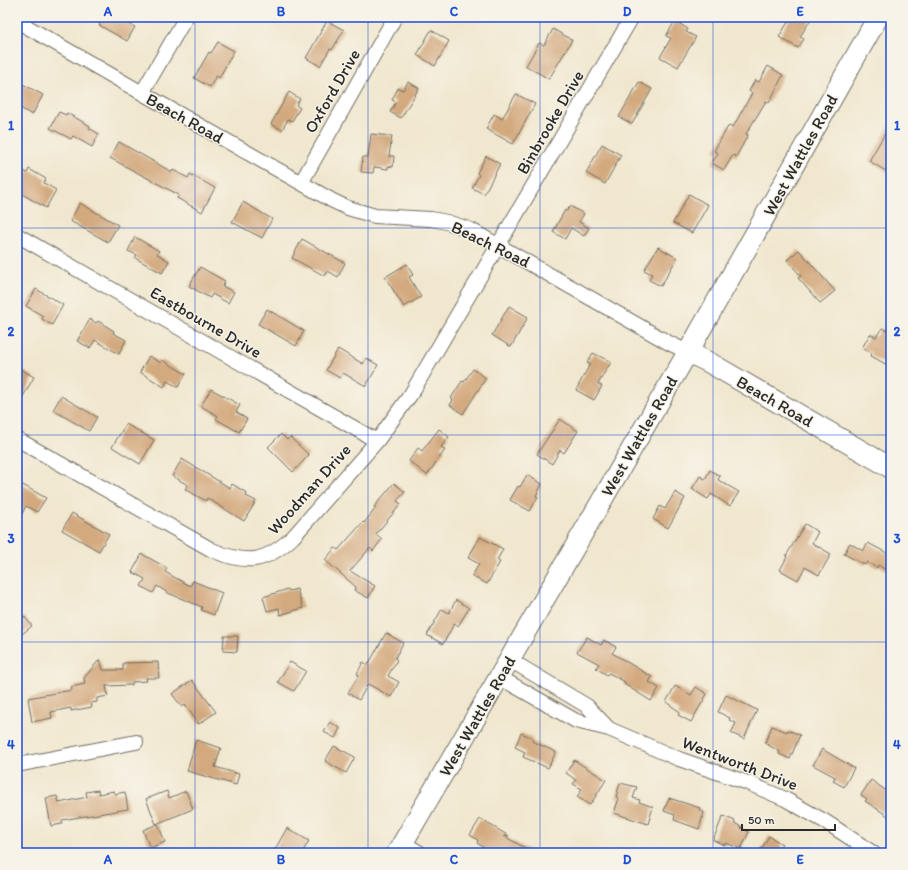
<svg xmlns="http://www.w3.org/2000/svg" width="908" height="870" font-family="Itim,sans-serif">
  <rect width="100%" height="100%" fill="#f7f3e8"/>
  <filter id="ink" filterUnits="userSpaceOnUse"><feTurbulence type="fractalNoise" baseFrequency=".025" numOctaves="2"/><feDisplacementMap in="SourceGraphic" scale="8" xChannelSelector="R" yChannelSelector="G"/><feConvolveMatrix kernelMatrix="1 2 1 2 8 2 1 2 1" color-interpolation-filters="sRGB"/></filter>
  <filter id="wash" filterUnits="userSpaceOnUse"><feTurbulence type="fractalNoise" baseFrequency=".012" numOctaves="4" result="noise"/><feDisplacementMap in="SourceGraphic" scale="16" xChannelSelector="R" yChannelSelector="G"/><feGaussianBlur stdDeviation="0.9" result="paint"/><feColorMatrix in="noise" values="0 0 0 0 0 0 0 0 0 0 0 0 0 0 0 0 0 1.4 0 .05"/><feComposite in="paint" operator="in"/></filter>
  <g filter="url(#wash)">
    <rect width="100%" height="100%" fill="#f0e7ce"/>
    <g id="blocks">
      <path fill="#d3a97e" d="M103,17H135L130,25L135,27L127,41L99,25Z
        M791,17H812L800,37L804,39L798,48L779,37Z
        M327,21L344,30L332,50L330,49L320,66L306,58Z
        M675,21L688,29L686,32L696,37L678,67L660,57L671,38L666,36Z
        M553,29L572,40L549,79L526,66L539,43L544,45Z
        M431,30L449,41L435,66L417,55Z
        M218,42L234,51L219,78L216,76L210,87L194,78L209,52L211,53Z
        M768,66L783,75L769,103L766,101L746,134L748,135L736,157L733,155L724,170L712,163L718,153L714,151L729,125L733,127L752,93L749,91L755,80L759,82Z
        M17,81L43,95L32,115L17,106Z
        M408,82L419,88L401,118L390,112L396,102L392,100L398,88L403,90Z
        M639,82L652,89L632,124L619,117Z
        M289,92L300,99L296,105L300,108L292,121L288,119L282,130L271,124Z
        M516,94L535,104L513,144L486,129L494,114L502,119Z
        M59,112L66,115L67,113L90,126L89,128L99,134L92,147L73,136L71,139L50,128Z
        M891,123V174L869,161Z
        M371,134L392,136L389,156H394L393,167L388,166V169L374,167L373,173L361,172L363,157H368Z
        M119,142L172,172L173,170L188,178L190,174L215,188L202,212L177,198L179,195L110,158Z
        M602,144L621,155L605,184L586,173Z
        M486,156L500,164L484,194L472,188L479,175L477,173Z
        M29,169L46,179L44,183L56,190L46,208L17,191V179L22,170L27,173Z
        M689,194L708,205L692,233L673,223Z
        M243,202L272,219L262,238L232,222Z
        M80,203L118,225L108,242L70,221Z
        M570,206L584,214L579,222L589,228L584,236L571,228L565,239L553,232L565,210L567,211Z
        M135,237L159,251L157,254L169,261L162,273L135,258L137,255L128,251Z
        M302,239L345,263L338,277L328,271L325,276L292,258Z
        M658,247L677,258L661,286L649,280L652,274L644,270Z
        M799,250L835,291L820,303L798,278L801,276L787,260Z
        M407,264L413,275L409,277L421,297L404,307L385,277Z
        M200,267L225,281L222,286L234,292L228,303L212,294L210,298L189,286Z
        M36,289L63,305L52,325L42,319L43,316L26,306Z
        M509,306L528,317L511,347L492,335Z
        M267,309L304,331L296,346L258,324Z
        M90,319L96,323L98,321L114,331L113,333L126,340L119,354L95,340L90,348L77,341Z
        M882,328L891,333V367L871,356L872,353L862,348L870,334L876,337Z
        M338,349L363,364L366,358L378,365L366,386L343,373L340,378L326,370Z
        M593,353L611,362L598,384L602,386L594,400L576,390L590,364L587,363Z
        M149,356L161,363L162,360L186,374L178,387L167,381L164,387L140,372Z
        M17,367L34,377L17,407Z
        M473,369L486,378L463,414L450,405L453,400L451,398L462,381L464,382Z
        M211,389L240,405L236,412L247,419L239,432L216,419L218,416L201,406Z
        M61,396L97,417L89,431L53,410Z
        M560,419L578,431L564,453L560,450L552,464L537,454Z
        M126,424L154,440L140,464L112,447Z
        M439,429L449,437L441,447L445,450L427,475L409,461L418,448L422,451Z
        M281,434L287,440L290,437L309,455L293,472L268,447Z
        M182,459L230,488L232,484L247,493L246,496L256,501L244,521L207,498L206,501L185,489L188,485L172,476Z
        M710,470L720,476L718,480L739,492L730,506L711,494L708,499L692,489L700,476L705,479Z
        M527,475L542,484L536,496L538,497L530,511L510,500L518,486L520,487Z
        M394,483L405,492L397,501L401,504L376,534L382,539L373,551L370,548L350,571L375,586L368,598L354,590L356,587L325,560L335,548L338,550L363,522L364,523L376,508L374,507Z
        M21,484L46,498L37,512L26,506L17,523V490Z
        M675,492L685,498L668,528L653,519L660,506L665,509Z
        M72,513L109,534L99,551L62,530Z
        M805,524L818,532L812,543L831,554L819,575L805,567L798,580L780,570L787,557L786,556Z
        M480,537L503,549L497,560L500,562L487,584L472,576L479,564L468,558Z
        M850,543L863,551L868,543L887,553L886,554L891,557V561L886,570L878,565L877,568L867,562L865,565L844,554Z
        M142,554L167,568L165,572L190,586L193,581L222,593L214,615L201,610L202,607L168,593L157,586L153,593L141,586L145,579L132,572Z
        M288,589L289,591L297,589L303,608L280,615L279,608L267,611L263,597Z
        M456,600L469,608L458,626L454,624L443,644L427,635L442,609L449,613Z
        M24,616L32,626L17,638V622Z
        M386,633L403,643L395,658L397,660L388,676L399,682L391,697L368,684L359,700L348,693L359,675L357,674L363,662L368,665Z
        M224,636H238L237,652L223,651Z
        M587,637L601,645L604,640L616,647L612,653L652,677L649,682L659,688L651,701L624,684L625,682L609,673L607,675L596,668L599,664L577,652Z
        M100,659L103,670H123V663L158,662L159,678H146L147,681L132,682V685L106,686L108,696L97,698V702L91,703L92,707L71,711V708L51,712L52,718L32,722L28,698L72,690L71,687L85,684L84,678Z
        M290,662L306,671L294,691L278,682Z
        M192,680L216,712L199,724L185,705L182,707L172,694Z
        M675,686L691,695L696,687L707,694L691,722L678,715L680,712L666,702Z
        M726,695L757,710L744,739L731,733L736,723L729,720L730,718L718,712Z
        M330,722L340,728L335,738L324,732Z
        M772,726L787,732L788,730L800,735L790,759L779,754L780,752L765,743Z
        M521,733L533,738L532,741L556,752L548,768L523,757L525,752L515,747Z
        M196,740L221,748L215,767L239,774L236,785L187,771Z
        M334,746L355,757L346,773L325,761Z
        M822,749L854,768L844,787L833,781L835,777L813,765Z
        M574,760L606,780L590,805L577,797L582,789L573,784L576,780L566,773Z
        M871,780L891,794V818L865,801L867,799L861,795Z
        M620,783L637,787L633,798L640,800L639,802L653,807L648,824L614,813L619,798L616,797Z
        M98,790L99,794L114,791L115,794L125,792L128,809L62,820V824L51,826L46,798L57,796L59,803L87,797L86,792Z
        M167,791L169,798L186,791L193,809L156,824L146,799Z
        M669,798L700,808L699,810L704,812L699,829L674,820L675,815L664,811Z
        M723,816L735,821L734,823L742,827L741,828L749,832L741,849L726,843L725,845L713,840Z
        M480,819L509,836H504L534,853H488L482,849L483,847L477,843L478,840L470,835Z
        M158,824L165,842L150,848L143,830Z
        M287,828L309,841L302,853H273Z
        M769,836L782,844L780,846L791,853H759Z"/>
    </g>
  </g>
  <g filter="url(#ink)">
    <use href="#blocks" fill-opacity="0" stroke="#706d64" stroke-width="1"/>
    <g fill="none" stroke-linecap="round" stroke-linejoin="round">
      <g stroke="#706d64" stroke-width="16">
        <path id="street" d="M17,21L142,93L333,201L348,208L375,216L431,219L447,222L471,230L669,343L688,352
          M142,93L186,17
          M301,183L395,17
          M17,235L377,441
          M17,439L212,550C247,565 265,563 293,537L377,441L411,394L632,17
          M499,677L576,721L609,729L587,706L510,660
          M609,729L679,759L748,783L785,799L826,822L873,853
          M17,765L136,742
          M403,843L420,853"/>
      </g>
      <g stroke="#706d64" stroke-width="22">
        <path id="secondary" d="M688,352L710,363L891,468
          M397,853L688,352L878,17"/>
      </g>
      <use href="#street" stroke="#fff" stroke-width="14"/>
      <use href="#secondary" stroke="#fff" stroke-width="20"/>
    </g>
  </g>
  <path fill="none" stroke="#1d4ed8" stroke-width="1" stroke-opacity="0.55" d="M195,17V853M368,17V853M540,17V853M713,17V853M17,228H891M17,435H891M17,642H891"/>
  <g text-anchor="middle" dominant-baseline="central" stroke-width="3" stroke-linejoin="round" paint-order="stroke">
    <g font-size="17" fill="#2b2b2b" stroke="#f7f3e8">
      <text transform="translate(332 91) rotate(-60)">Oxford Drive</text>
      <text transform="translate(185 118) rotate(29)">Beach Road</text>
      <text transform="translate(550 122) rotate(-60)">Binbrooke Drive</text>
      <text transform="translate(800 155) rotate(-61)">West Wattles Road</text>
      <text transform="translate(491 244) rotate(26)">Beach Road</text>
      <text transform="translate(206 322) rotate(30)">Eastbourne Drive</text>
      <text transform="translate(775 401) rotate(30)">Beach Road</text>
      <text transform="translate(639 436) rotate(-60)">West Wattles Road</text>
      <text transform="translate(309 489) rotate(-48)">Woodman Drive</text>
      <text transform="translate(477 716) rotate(-60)">West Wattles Road</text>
      <text transform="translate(740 763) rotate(21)">Wentworth Drive</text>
    </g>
  </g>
  <rect width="908" height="870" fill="none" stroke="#f7f3e8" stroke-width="44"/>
  <path d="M742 824v6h93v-6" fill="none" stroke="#2b2b2b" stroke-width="2"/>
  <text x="748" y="824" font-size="12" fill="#2b2b2b" stroke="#f7f3e8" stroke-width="3" paint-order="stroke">50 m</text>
  <rect x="22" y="22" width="864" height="826" fill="none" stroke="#1d4ed8" stroke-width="1.5"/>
  <g font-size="13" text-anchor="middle" font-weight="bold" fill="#1d4ed8">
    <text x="108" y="16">A</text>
    <text x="281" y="16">B</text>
    <text x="454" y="16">C</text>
    <text x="627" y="16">D</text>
    <text x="800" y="16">E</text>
    <text x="11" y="130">1</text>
    <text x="897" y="130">1</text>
    <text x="11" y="336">2</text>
    <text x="897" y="336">2</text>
    <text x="11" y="543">3</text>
    <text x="897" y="543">3</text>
    <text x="11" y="749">4</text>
    <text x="897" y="749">4</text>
    <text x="108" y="864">A</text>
    <text x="281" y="864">B</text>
    <text x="454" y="864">C</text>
    <text x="627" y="864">D</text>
    <text x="800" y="864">E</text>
  </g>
</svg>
